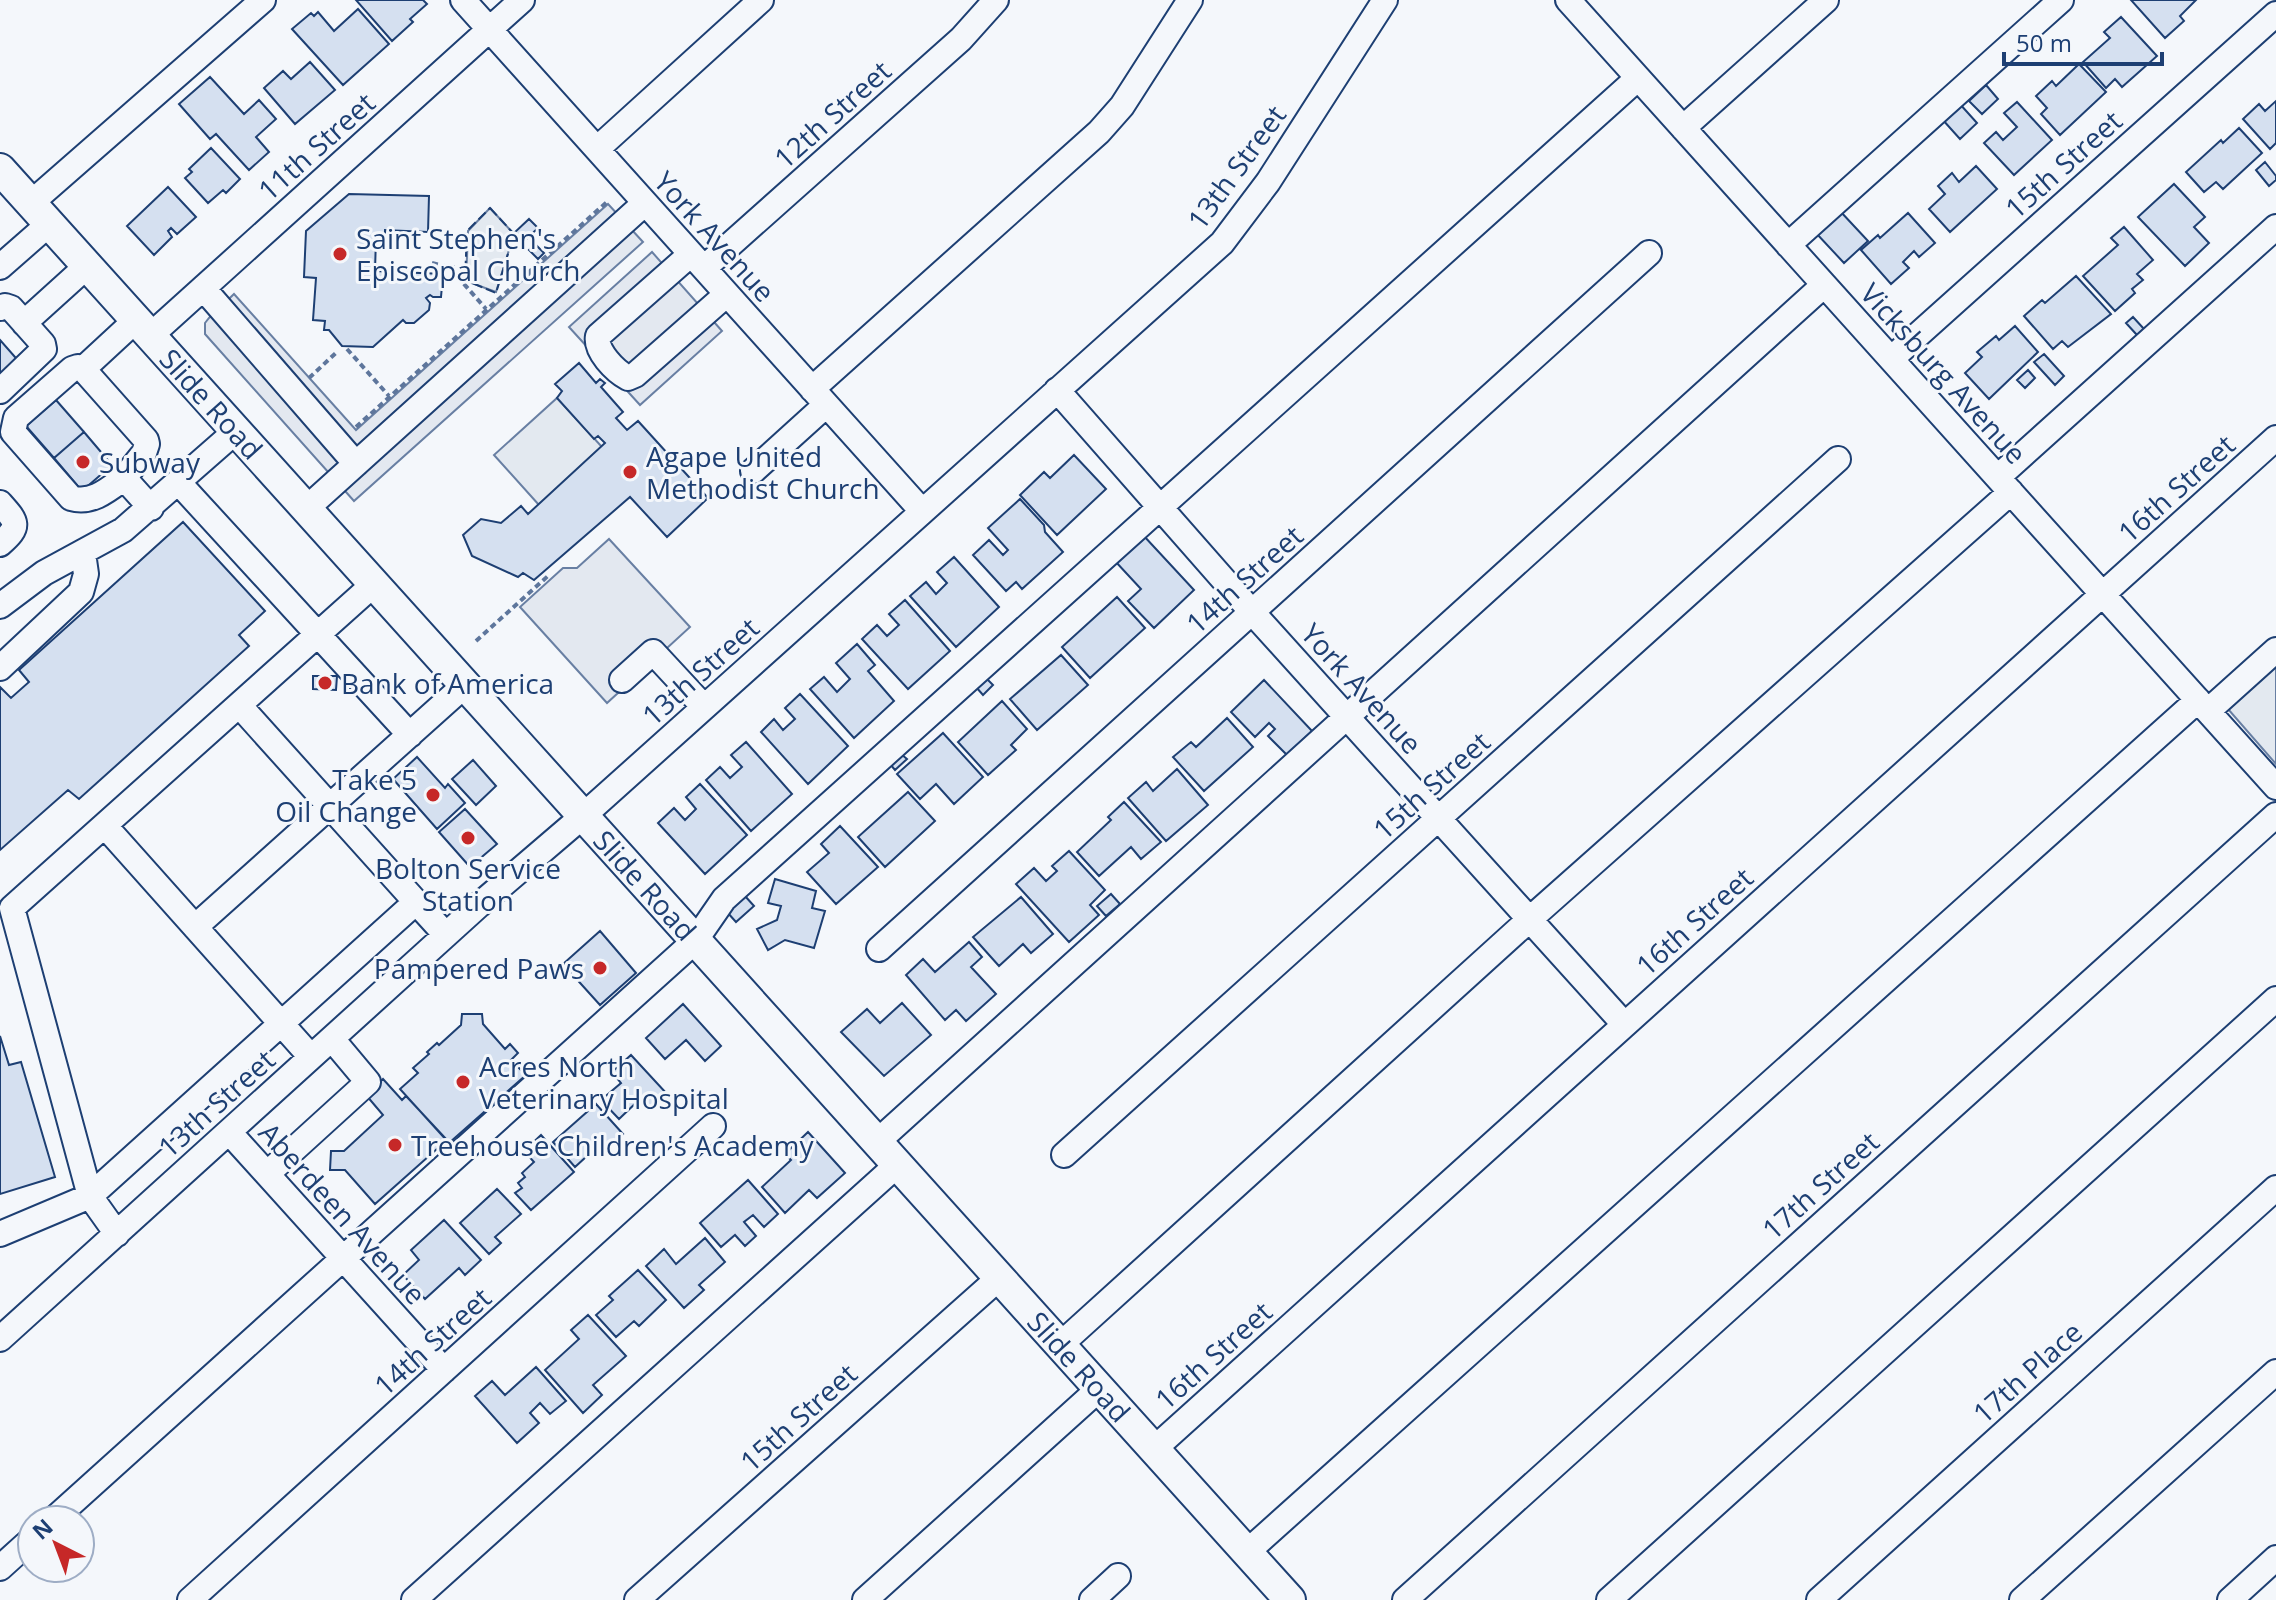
<svg xmlns="http://www.w3.org/2000/svg" width="2276" height="1600" font-family="'Open Sans',sans-serif">
  <rect width="100%" height="100%" fill="#f4f7fb"/>
  <path fill="#e3e9f0" stroke="#687fa3" stroke-width="2" d="M490,208L514,234L496,292L466,281L468,231Z
    M557,398L602,447L539,505L494,455Z
    M2276,661V764L2228,709Z"/>
  <path fill="#e3e8f0" stroke="#687fa3" stroke-width="2" d="M608,204L643,242L354,501L205,334V323L209,318L234,294L356,430Z
    M652,252L722,331L640,405L569,327Z
    M609,539L690,627L607,703L520,607L563,568H577Z"/>
  <path fill="#d5e0f0" stroke="#1d3f73" stroke-width="2" d="M356,0H423L427,4L410,19L413,22L392,41Z
    M2131,0H2196L2180,16L2184,21L2165,38Z
    M358,9L389,44L343,85L292,29L311,13L314,16L318,12L334,31Z
    M2121,17L2157,56L2122,87L2115,79L2106,88L2083,62L2110,38L2104,32Z
    M310,62L335,90L295,124L264,88L283,71L291,79Z
    M2079,64L2106,92L2060,135L2041,114L2047,108L2036,96L2052,81L2056,86Z
    M210,77L244,114L259,100L276,119L256,137L269,152L249,170L216,134L210,139L179,104Z
    M1986,85L1998,99L1982,114L1969,101Z
    M2276,101V143L2270,149L2243,119L2259,104L2265,111Z
    M2017,102L2052,140L2014,175L1984,143L1996,132L2003,140L2017,127L2004,113Z
    M1959,103L1977,123L1960,139L1942,119Z
    M2239,128L2262,153L2223,189L2216,182L2204,192L2186,172L2221,140L2223,143Z
    M211,148L240,179L226,193L223,190L208,203L185,178L192,172L189,169Z
    M2265,162L2276,176V180L2269,186L2256,170Z
    M1976,166L1997,189L1950,232L1929,209L1945,194L1938,186L1952,173L1959,182Z
    M2174,184L2205,217L2194,227L2209,243L2185,266L2138,217Z
    M168,187L196,217L177,234L171,228L168,231L172,237L154,255L127,226Z
    M349,194L429,196L428,232L385,230V237H376L375,271L443,274L441,297H433L430,295L426,298L430,303L429,310L414,323H406L403,320L373,347L342,346L329,330H324L325,321L313,320L316,278L304,277L306,231Z
    M1840,211L1868,241L1844,263L1816,233Z
    M1908,213L1935,243L1919,257L1914,251L1903,262L1909,268L1891,284L1861,250L1878,235L1880,238Z
    M529,219L538,228L522,243L514,233Z
    M2124,227L2153,260L2137,274L2143,280L2132,289L2135,293L2115,311L2083,276L2118,245L2111,238Z
    M535,244L544,253L538,259L529,250Z
    M2076,276L2111,314L2068,347L2062,341L2053,349L2024,316L2042,300L2045,303Z
    M2133,317L2144,329L2137,335L2126,323Z
    M2015,326L2038,352L1989,399L1965,373L1982,357L1977,352L1996,336L1999,340Z
    M0,340L22,365L0,385Z
    M2044,354L2064,376L2055,385L2034,362Z
    M579,363L596,383L600,379L605,383L601,387L623,412L616,418L627,430L638,421L708,498L667,537L630,497L534,580L523,573L518,577L472,556L463,535L481,519L501,523L521,506L528,514L605,443L598,436L594,439L557,398L562,391L555,384Z
    M2028,370L2035,378L2025,388L2017,380Z
    M56,400L84,432L54,458L26,426Z
    M84,432L112,465L82,491L54,458Z
    M1074,455L1106,489L1057,535L1020,495L1044,472L1050,478Z
    M1020,499L1044,525L1045,532L1063,552L1022,589L1016,582L1006,591L973,555L989,540L1003,555L1008,550L988,528Z
    M183,522L265,611L239,635L249,646L79,799L68,790L0,850V687L11,698L29,682L19,670Z
    M1143,535L1194,590L1154,628L1128,601L1141,589L1115,561Z
    M954,557L999,607L956,647L910,596L926,582L936,594L947,583L937,572Z
    M1117,597L1145,628L1090,678L1062,647Z
    M905,600L950,651L908,689L862,639L877,625L887,636L899,625L889,614Z
    M857,644L875,665L868,671L894,701L854,738L810,689L824,677L837,692L850,679L836,663Z
    M1061,655L1088,685L1037,730L1010,699Z
    M313,676H337L336,690L313,689Z
    M986,678L993,685L983,695L976,687Z
    M1264,680L1312,731L1287,755L1268,736L1275,729L1269,723L1255,737L1231,712Z
    M800,694L848,746L808,784L761,732L774,719L783,730L795,719L785,708Z
    M1002,701L1027,729L1011,745L1016,750L988,775L958,742Z
    M1227,718L1253,747L1204,791L1173,757L1191,742L1196,747Z
    M943,733L983,777L954,804L936,784L920,799L897,774Z
    M746,742L792,794L751,831L706,780L720,767L730,778L742,767L731,755Z
    M901,754L907,759L895,770L890,764Z
    M417,757L445,788L448,784L465,803L437,829L393,779Z
    M473,760L496,786L476,805L452,779Z
    M1177,769L1208,805L1166,841L1128,798L1146,782L1153,791Z
    M700,784L747,835L705,874L658,823L674,808L685,820L696,809L686,797Z
    M908,792L935,821L885,867L858,837Z
    M1124,802L1161,842L1141,859L1131,847L1099,876L1077,852L1111,820L1108,817Z
    M465,809L497,844L470,867L439,832Z
    M840,826L878,867L836,904L807,872L829,853L821,844Z
    M1069,851L1105,890L1090,905L1099,915L1069,942L1016,884L1034,868L1046,881L1057,871L1052,866Z
    M775,879L816,891L812,908L825,911L814,948L785,940L768,950L757,929L777,920L781,906L768,903Z
    M1111,894L1120,904L1106,916L1097,906Z
    M745,896L754,906L736,922L727,912Z
    M1021,897L1053,934L1031,953L1023,944L999,966L973,937Z
    M600,931L636,973L600,1005L563,964Z
    M969,942L982,957L971,967L996,994L966,1021L956,1010L945,1020L906,975L923,959L935,972Z
    M902,1003L931,1035L884,1076L841,1032L867,1009L880,1023Z
    M683,1004L721,1046L705,1061L686,1040L665,1059L646,1038Z
    M462,1014H482L483,1024L505,1049L510,1044L518,1053L511,1060L526,1075L449,1143L400,1089L418,1073L413,1068L429,1054L427,1052L437,1043L439,1045L461,1025Z
    M0,1036L9,1065L21,1062L55,1177L0,1194Z
    M631,1055L667,1094L650,1110L640,1099L619,1119L601,1100L621,1083L612,1072Z
    M383,1079L402,1100L406,1096L447,1140L375,1204L345,1170H330L331,1151H344L383,1115L366,1095Z
    M596,1104L623,1134L604,1151L599,1145L575,1167L553,1142Z
    M808,1132L845,1173L817,1198L809,1190L785,1213L762,1187L791,1160L785,1154Z
    M541,1135L574,1172L531,1210L515,1193L522,1188L518,1183L525,1177L522,1173L534,1162L524,1151Z
    M748,1180L778,1214L764,1227L753,1215L744,1222L756,1236L745,1246L735,1235L721,1247L700,1223Z
    M497,1189L521,1214L495,1237L501,1243L489,1254L460,1223Z
    M444,1220L481,1260L465,1275L459,1268L425,1299L403,1275L419,1260L411,1250Z
    M705,1238L725,1262L699,1285L704,1290L684,1308L646,1266L664,1249L676,1264Z
    M638,1270L666,1300L639,1326L634,1321L616,1337L596,1315L613,1300L609,1296Z
    M588,1315L626,1356L593,1385L602,1395L583,1413L545,1370L579,1339L571,1330Z
    M536,1367L566,1401L550,1414L540,1403L530,1413L539,1423L517,1443L475,1396L492,1381L505,1395Z"/>
  <g fill="none" stroke-linecap="round" stroke-linejoin="round">
    <g stroke="#1d3f73" stroke-width="28">
      <path id="minor" d="M463,0L922,511
        M1568,0L2276,787
        M1683,128L1826,0
        M597,149L761,0
        M31,203L263,0
        M1788,245L2061,0
        M691,254L598,336C595,351 615,371 628,378L635,375L727,294
        M0,267L49,224
        M704,268L961,39L996,0
        M203,288L356,464
        M0,308L5,306L11,308L43,344L44,349L0,391
        M24,323L87,266
        M150,336L522,0
        M1891,359L2276,14
        M83,369L136,320
        M812,389L1099,132L1122,106L1190,0
        M1057,390L1252,612L1624,1024
        M753,471L826,405
        M1998,477L2276,227
        M124,478C108,490 92,504 71,498L13,432L16,418L72,369L78,367L83,369L146,440L147,444L144,453L124,478L151,508
        M179,483L410,735
        M0,503C17,522 21,526 0,544
        M306,509L645,203
        M0,606L44,573L123,530L236,431
        M0,668L81,592L86,574L83,553
        M622,680L653,652L704,707
        M2208,711L2276,650
        M105,826L311,1057
        M416,902L446,935
        M195,927L465,685
        M879,949L1649,253
        M229,1132L444,1370
        M877,1142L1824,285
        M1064,1155L1838,459
        M268,1173L368,1082L332,1039
        M0,1234L90,1196L416,902L239,705
        M117,1234L90,1196L12,908L374,584
        M0,1339L479,905L583,816L1222,243L1268,182L1385,0
        M1060,1345L1530,919L2011,492
        M1154,1449L2276,438
        M53,1520L695,941L724,899L1638,78
        M1247,1552L2198,700
        M0,1568L32,1539
        M190,1600L713,1126
        M414,1600L897,1165
        M637,1600L999,1278
        M865,1600L1099,1389
        M1092,1600L1118,1576
        M1405,1600L2276,815
        M1609,1600L2276,999
        M1819,1600L2276,1188
        M2022,1600L2276,1372
        M2230,1600L2276,1558"/>
    </g>
    <g stroke="#1d3f73" stroke-width="34">
      <g id="major">
        <path id="s1" d="M0,169L1290,1600"/>
      </g>
    </g>
    <path stroke="#5e769c" stroke-width="4" stroke-dasharray="6 4" stroke-linecap="butt" d="M432,263L449,267L486,309
      M449,267H465
      M347,349L389,396
      M309,378L338,351
      M356,427L608,201
      M476,641L549,575"/>
    <use href="#minor" stroke="#f4f7fb" stroke-width="24"/>
    <use href="#major" stroke="#f4f7fb" stroke-width="30"/>
    <path stroke="#1d3f73" stroke-width="2" stroke-dasharray="10 4" stroke-linecap="butt" d="M490,208L514,234L496,293L465,280L467,231Z"/>
  </g>
  <g fill="#c62828" stroke="#f4f7fb" stroke-width="3">
    <circle cx="340" cy="254" r="8"/>
    <circle cx="83" cy="462" r="8"/>
    <circle cx="630" cy="472" r="8"/>
    <circle cx="325" cy="683" r="8"/>
    <circle cx="433" cy="795" r="8"/>
    <circle cx="468" cy="838" r="8"/>
    <circle cx="600" cy="968" r="8"/>
    <circle cx="463" cy="1082" r="8"/>
    <circle cx="395" cy="1145" r="8"/>
  </g>
  <g text-anchor="middle" dominant-baseline="central" stroke-width="6" stroke-linejoin="round" paint-order="stroke">
    <g font-size="28" fill="#1d3f73" stroke="#f4f7fb">
      <text transform="translate(832 114) rotate(-42)">12th Street</text>
      <text transform="translate(316 146) rotate(-42)">11th Street</text>
      <text transform="translate(2063 164) rotate(-42)">15th Street</text>
      <text transform="translate(1236 167) rotate(-54)">13th Street</text>
      <text transform="translate(715 236) rotate(48)">York Avenue</text>
      <text transform="translate(1944 373) rotate(48)">Vicksburg Avenue</text>
      <text stroke="none"><textPath href="#s1" startOffset="316">Slide Road</textPath></text>
      <text transform="translate(2176 488) rotate(-42)">16th Street</text>
      <text transform="translate(1244 579) rotate(-42)">14th Street</text>
      <text transform="translate(700 671) rotate(-42)">13th Street</text>
      <text transform="translate(1362 688) rotate(48)">York Avenue</text>
      <text transform="translate(1431 785) rotate(-42)">15th Street</text>
      <text stroke="none"><textPath href="#s1" startOffset="964">Slide Road</textPath></text>
      <text transform="translate(1694 921) rotate(-42)">16th Street</text>
      <text transform="translate(216 1103) rotate(-42)">13th Street</text>
      <text transform="translate(1820 1185) rotate(-42)">17th Street</text>
      <text transform="translate(343 1213) rotate(48)">Aberdeen Avenue</text>
      <text transform="translate(432 1341) rotate(-42)">14th Street</text>
      <text transform="translate(1213 1355) rotate(-42)">16th Street</text>
      <text stroke="none"><textPath href="#s1" startOffset="1612">Slide Road</textPath></text>
      <text transform="translate(2027 1372) rotate(-42)">17th Place</text>
      <text transform="translate(798 1417) rotate(-42)">15th Street</text>
    </g>
    <g font-size="28" fill="#1d3f73" stroke="#f4f7fb" text-anchor="start">
      <text x="356" y="238">Saint Stephen's<tspan x="356" dy="32">Episcopal Church</tspan></text>
      <text x="646" y="456">Agape United<tspan x="646" dy="32">Methodist Church</tspan></text>
      <text x="99" y="462">Subway</text>
      <text x="341" y="683">Bank of America</text>
      <text x="417" y="779" text-anchor="end">Take 5<tspan x="417" dy="32">Oil Change</tspan></text>
      <text x="468" y="868" text-anchor="middle">Bolton Service<tspan x="468" dy="32">Station</tspan></text>
      <text x="584" y="968" text-anchor="end">Pampered Paws</text>
      <text x="479" y="1066">Acres North<tspan x="479" dy="32">Veterinary Hospital</tspan></text>
      <text x="411" y="1145">Treehouse Children's Academy</text>
    </g>
  </g>
  <g transform="translate(56 1544) rotate(318)"><circle r="38" fill="#f4f7fb" stroke="#9eadc5" stroke-width="2"/>
  <path d="M0-6L14 30L0 20L-14 30Z" fill="#c62828"/>
  <text y="-12" font-size="22" font-weight="bold" text-anchor="middle" fill="#1d3f73">N</text>
  </g>
  <path d="M2004 52v12h158v-12" fill="none" stroke="#1d3f73" stroke-width="4"/>
  <text x="2016" y="52" font-size="24" fill="#1d3f73" stroke="#f4f7fb" stroke-width="6" paint-order="stroke">50 m</text>
</svg>
